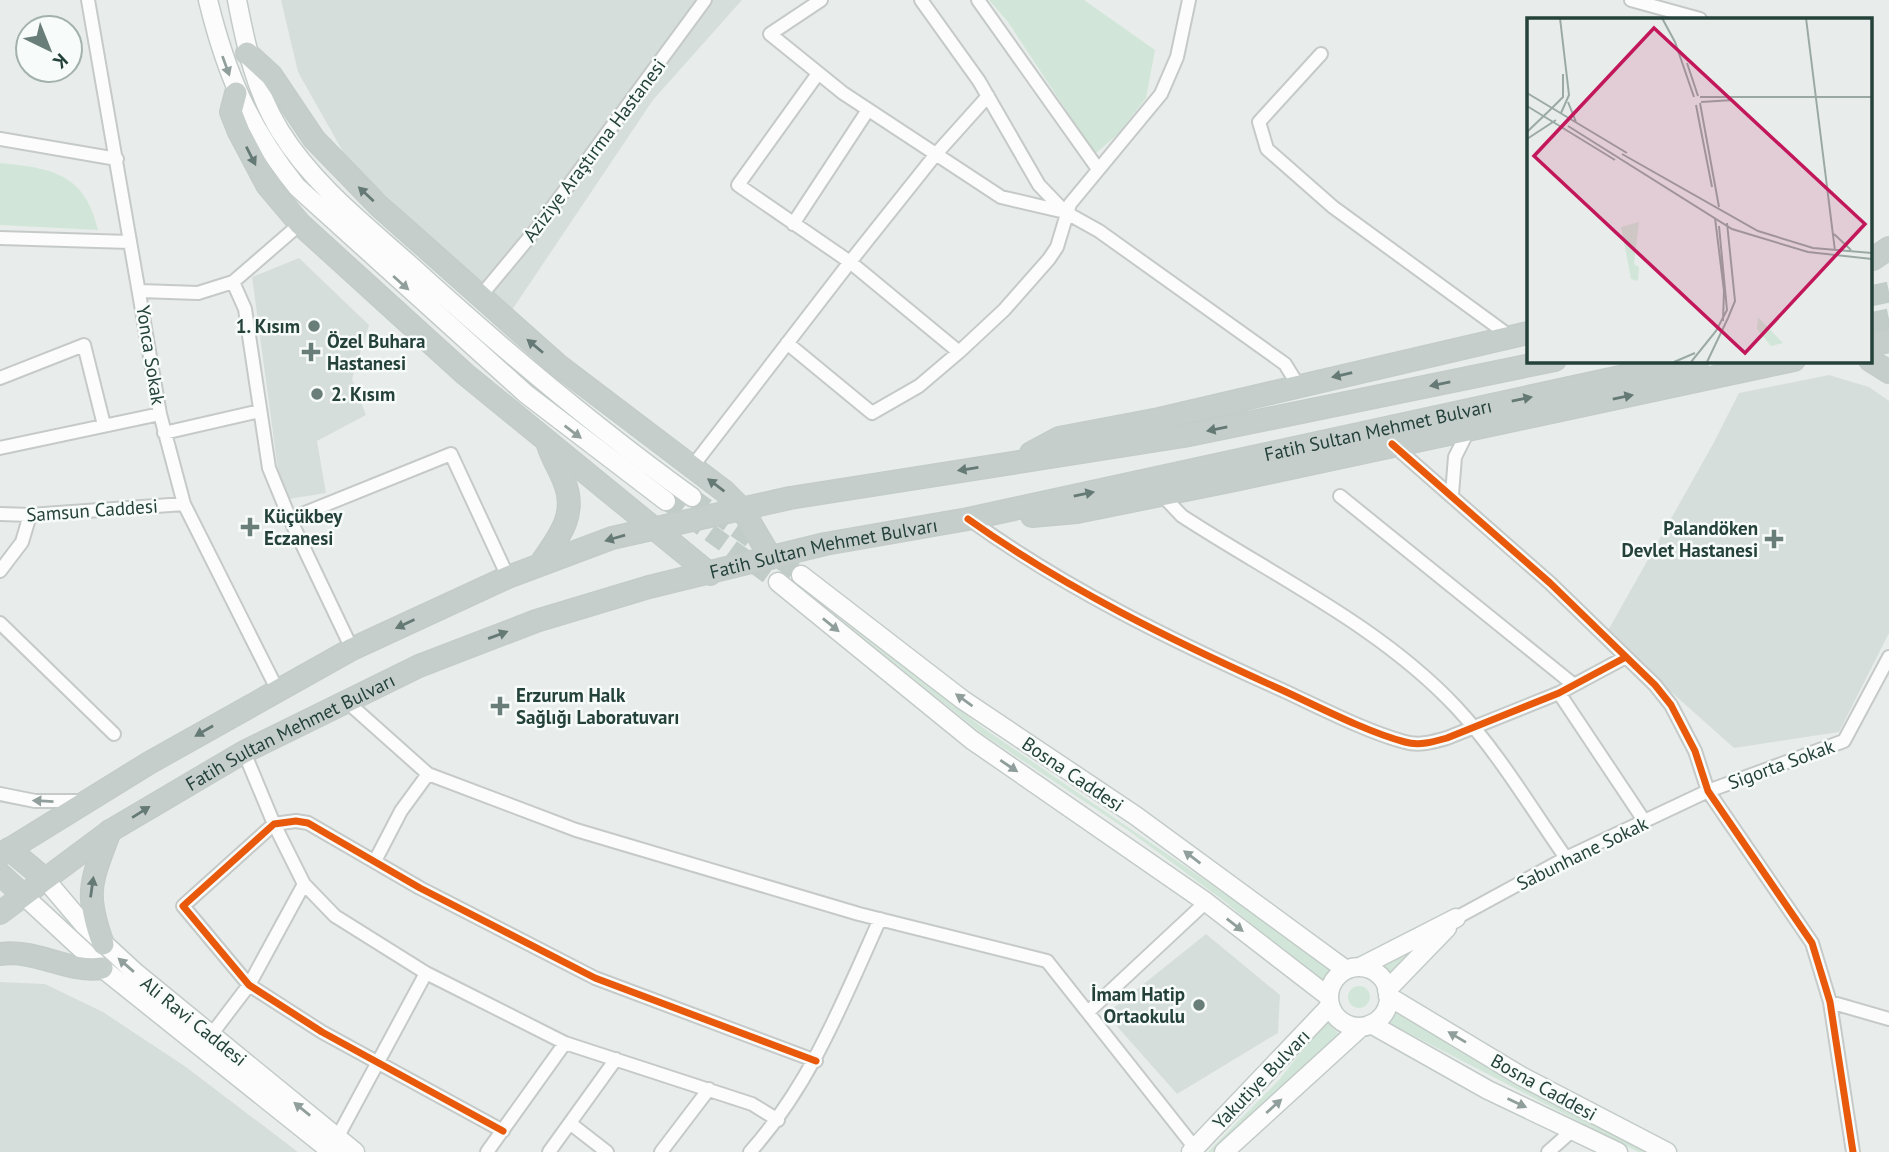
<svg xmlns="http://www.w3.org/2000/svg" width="1889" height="1152" font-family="'PT Sans',sans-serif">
  <rect width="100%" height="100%" fill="#e8edeb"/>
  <path fill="#d6dedb" d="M281,0H742L653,100L510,313L347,159L298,72Z
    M299,258L369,325L352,379L366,415L317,441L326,493L282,500L252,277Z
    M1829,375L1869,387L1889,401V633L1839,732L1734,748L1606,634L1713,444L1739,393Z
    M1206,934L1280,995L1278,1033L1177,1094L1106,1014Z
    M0,982L45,984L103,1012L186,1067L298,1152H0Z"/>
  <path fill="#d1e6d8" d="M989,0H1084L1155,50L1146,98L1118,134L1095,154L1008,22Z
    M0,163C51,168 85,173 98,230L0,225Z
    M802,588L982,727L1333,968L1321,982L1224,901L1129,831L981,733Z
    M1429,939L1392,975L1380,964Z
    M1348 997a11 11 0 1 1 22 0a11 11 0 1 1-22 0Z
    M1397,1011L1473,1059L1647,1152H1638L1389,1023Z
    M1326,1021L1340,1035L1216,1152H1208L1278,1081Z"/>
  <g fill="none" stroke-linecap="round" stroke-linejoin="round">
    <path stroke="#c1cbc8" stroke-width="18" stroke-dasharray="18 9" stroke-linecap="butt" d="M692,497L801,575
      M666,501L778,582"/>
    <path stroke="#c1cbc8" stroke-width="21" stroke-dasharray="21 10" stroke-linecap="butt" d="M1870,296L1889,292
      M1870,323L1889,319"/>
    <g stroke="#c5cac8" stroke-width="16">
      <path id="minor" d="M88,0L160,414L184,504L277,689
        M821,0L770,34L843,93L1001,197L1065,212
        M921,0L979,81L1039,185L1065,212L1099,231L1285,364L1298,385
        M978,0L1098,169
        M1631,0L1700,19
        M1321,54L1259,122L1267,149L1333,207L1511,337
        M817,75L738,185L850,262L959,352
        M0,139L117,159
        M793,224L868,110
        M0,238L130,242
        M140,291L198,293L233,282
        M479,298L538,227L705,0
        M787,343L872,413L919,386L959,352L1004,310L1049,259L1057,247L1070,204L1161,94L1177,57L1189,0
        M0,378L84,345L104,425
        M164,433L260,411
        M1392,444L1550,583L1655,685L1671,705L1695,751L1708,791L1812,943L1830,1002L1853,1152
        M0,448L160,414
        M692,467L850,262L936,154L988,96
        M1452,494L1455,457L1469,429
        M1162,495L1182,516C1274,576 1380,626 1456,707C1498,752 1531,808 1566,858
        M1340,496L1574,685
        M0,514L30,515L184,504
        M290,519L269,468L245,309L233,282L300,224
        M969,519C1066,589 1173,641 1282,690C1319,707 1367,732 1405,742C1419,746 1433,742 1447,738L1559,693L1626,657
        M0,571L22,542L30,515
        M0,623L114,734
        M352,649L290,519L451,454L508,577
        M1559,693L1645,822
        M345,700L428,774L576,830L859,914L1047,961L1195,1148
        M244,752L274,824L304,884L335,916L426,973L565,1043L752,1104L778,1120
        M0,794L35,801H83
        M375,861L401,811L428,774
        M1456,918L1566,858L1708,791L1844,741L1889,657
        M1830,1002L1889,1019
        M1088,1012L1206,902
        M211,1035L249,985L304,884
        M571,1124L607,1152
        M503,1131L322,1032L249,985L183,906L274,824L296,821L308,823L420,888L595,978L816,1061
        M337,1138L426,973
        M487,1152L565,1043
        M549,1152L616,1059
        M661,1152L709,1089
        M750,1152C811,1084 843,1001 880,919
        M1548,1152L1574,1129"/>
    </g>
    <g stroke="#c3cbc8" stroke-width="21">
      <path id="secondary" d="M208,0C226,74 249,127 297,187L526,394L666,501
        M237,0C246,46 255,90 280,131C313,184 363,223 409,264C500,347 592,425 692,497
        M801,575L963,700L1136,816L1346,970
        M778,582L972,740L1206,902L1329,997
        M45,879L84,925L136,973L355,1152
        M23,895L102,968L332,1152
        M1360,967L1456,918
        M1329 997a30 30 0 1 1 60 0a30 30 0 1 1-60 0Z
        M1387,990L1447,928
        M1388,996L1521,1076L1667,1152
        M1371,1024L1488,1090L1618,1152
        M1191,1152L1330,1006
        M1224,1152L1361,1027"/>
    </g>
    <g stroke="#c3ccc9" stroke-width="24">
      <g id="trunk">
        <path d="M247,53L271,75L314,139L379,206L558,365L724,491L742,509L771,558"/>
        <path d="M236,93L231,112L239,132L267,185L300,224L465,374L710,574"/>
        <path d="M1873,259L1889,248"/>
        <path d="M1870,345L1889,341"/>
        <path d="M1870,360L1889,372"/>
        <path d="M1031,453L1059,438L1159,419L1528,333"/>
        <path d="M1032,516L1077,512L1235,480L1794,360"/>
        <path d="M541,563C559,537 578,514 564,481C559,468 552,458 548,445"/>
        <path d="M9,849L45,879"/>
        <path d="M0,855L149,763L352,649L508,577L612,538L790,498L1184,436L1555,360"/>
        <path d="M0,874L23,895"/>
        <path id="s1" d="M0,913L110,831L244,752L419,666L536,621L649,587L825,544L968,519L1698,360"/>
        <path d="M103,944C84,892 91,882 110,831"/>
        <path d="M0,954C38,949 67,973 102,968"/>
      </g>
    </g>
    <use href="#minor" stroke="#fcfcfc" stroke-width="12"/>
    <use href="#secondary" stroke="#fcfcfc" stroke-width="18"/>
    <use href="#trunk" stroke="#c6cecc" stroke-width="21"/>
    <g stroke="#f7fbf9" stroke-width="11">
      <path id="cycleway" d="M1392,444L1550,583L1655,685L1671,705L1695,751L1708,791L1812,943L1830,1002L1853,1152
        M968,519C1066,589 1173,641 1282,690C1319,707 1367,732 1405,742C1419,746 1433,742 1447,738L1559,693L1626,657
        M503,1131L322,1032L249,985L183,906L274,824L296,821L308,823L420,888L595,978L816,1061"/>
    </g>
    <use href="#cycleway" stroke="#e8590c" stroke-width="7"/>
  </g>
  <defs><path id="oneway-solid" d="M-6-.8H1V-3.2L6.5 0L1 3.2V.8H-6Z" transform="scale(1.75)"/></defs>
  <g fill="#909f9b">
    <use href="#oneway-solid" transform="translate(226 66) rotate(70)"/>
    <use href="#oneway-solid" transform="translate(401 283) rotate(42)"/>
    <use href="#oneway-solid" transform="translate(573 432) rotate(37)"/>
    <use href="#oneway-solid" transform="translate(831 625) rotate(39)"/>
    <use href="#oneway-solid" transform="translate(964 700) rotate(-144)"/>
    <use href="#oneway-solid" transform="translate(1009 766) rotate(34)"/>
    <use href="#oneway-solid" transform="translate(43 801) rotate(-177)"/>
    <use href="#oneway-solid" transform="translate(1192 857) rotate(-143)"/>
    <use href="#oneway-solid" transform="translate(1235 925) rotate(38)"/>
    <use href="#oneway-solid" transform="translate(126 965) rotate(-139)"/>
    <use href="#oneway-solid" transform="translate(1457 1037) rotate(-149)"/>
    <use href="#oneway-solid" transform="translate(1517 1103) rotate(25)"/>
    <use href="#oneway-solid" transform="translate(1274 1106) rotate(-42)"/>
    <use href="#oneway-solid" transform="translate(302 1109) rotate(-141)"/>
  </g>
  <g fill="#657a74">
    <use href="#oneway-solid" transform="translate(251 156) rotate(63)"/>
    <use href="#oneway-solid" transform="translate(366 194) rotate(-137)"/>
    <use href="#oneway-solid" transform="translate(535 346) rotate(-140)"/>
    <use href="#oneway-solid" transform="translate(1342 375) rotate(167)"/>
    <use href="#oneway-solid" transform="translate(1440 384) rotate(169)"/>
    <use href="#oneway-solid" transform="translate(1623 397) rotate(-12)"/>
    <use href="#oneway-solid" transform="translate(1522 399) rotate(-12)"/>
    <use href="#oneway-solid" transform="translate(1217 429) rotate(169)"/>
    <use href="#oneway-solid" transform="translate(968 469) rotate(171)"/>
    <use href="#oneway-solid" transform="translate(716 485) rotate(-143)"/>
    <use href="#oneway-solid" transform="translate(1084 494) rotate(-12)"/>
    <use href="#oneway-solid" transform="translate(615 538) rotate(164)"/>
    <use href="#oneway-solid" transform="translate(405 624) rotate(155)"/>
    <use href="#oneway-solid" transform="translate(498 635) rotate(-20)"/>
    <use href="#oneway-solid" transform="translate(204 731) rotate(150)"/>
    <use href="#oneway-solid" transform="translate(141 812) rotate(-32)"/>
    <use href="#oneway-solid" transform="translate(92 887) rotate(-82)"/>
  </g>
  <g fill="#697e78" stroke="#f7fbf9" stroke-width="2.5">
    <circle cx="314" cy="326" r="7"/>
    <path d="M307.5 341.5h7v7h7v7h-7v7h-7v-7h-7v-7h7z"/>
    <circle cx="317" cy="394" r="7"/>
    <path d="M246.5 516.5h7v7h7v7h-7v7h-7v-7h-7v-7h7z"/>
    <path d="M1770.5 528.5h7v7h7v7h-7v7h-7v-7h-7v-7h7z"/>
    <path d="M496.5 695.5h7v7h7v7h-7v7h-7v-7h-7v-7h7z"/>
    <circle cx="1199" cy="1005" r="7"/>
  </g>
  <g text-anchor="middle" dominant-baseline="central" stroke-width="5" stroke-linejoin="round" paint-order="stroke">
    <g font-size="19" fill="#24423a" stroke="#f7fbf9">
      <text transform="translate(594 150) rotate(-53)">Aziziye Araştırma Hastanesi</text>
      <text transform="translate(151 355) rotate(81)">Yonca Sokak</text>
      <text stroke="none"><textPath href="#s1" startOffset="1477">Fatih Sultan Mehmet Bulvarı</textPath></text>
      <text transform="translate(92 510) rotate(-4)">Samsun Caddesi</text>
      <text stroke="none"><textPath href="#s1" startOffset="910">Fatih Sultan Mehmet Bulvarı</textPath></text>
      <text stroke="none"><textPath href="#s1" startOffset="343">Fatih Sultan Mehmet Bulvarı</textPath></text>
      <text transform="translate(1781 764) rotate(-20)">Sigorta Sokak</text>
      <text transform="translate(1073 774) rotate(34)">Bosna Caddesi</text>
      <text transform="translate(1582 853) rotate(-26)">Sabunhane Sokak</text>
      <text transform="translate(194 1021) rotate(39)">Ali Ravi Caddesi</text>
      <text transform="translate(1261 1079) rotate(-46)">Yakutiye Bulvarı</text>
      <text transform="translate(1544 1087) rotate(29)">Bosna Caddesi</text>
    </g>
    <g font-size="19" font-weight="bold" fill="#24423a" stroke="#f7fbf9" text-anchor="start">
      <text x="300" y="326" text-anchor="end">1. Kısım</text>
      <text x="327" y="341">Özel Buhara<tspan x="327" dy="22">Hastanesi</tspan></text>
      <text x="331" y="394">2. Kısım</text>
      <text x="264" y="516">Küçükbey<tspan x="264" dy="22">Eczanesi</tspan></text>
      <text x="1758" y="528" text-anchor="end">Palandöken<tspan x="1758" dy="22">Devlet Hastanesi</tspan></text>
      <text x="516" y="695">Erzurum Halk<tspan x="516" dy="22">Sağlığı Laboratuvarı</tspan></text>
      <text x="1185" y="994" text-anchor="end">İmam Hatip<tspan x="1185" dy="22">Ortaokulu</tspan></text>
    </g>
  </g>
  <g transform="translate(1527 18)">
    <rect width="345" height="345" fill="#e8edeb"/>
    <path d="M112,204L107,246L112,249L111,263L104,261L94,209ZM231,299L256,325L244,328L230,311Z" fill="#d1e6d8"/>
    <path fill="none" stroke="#9aa9a4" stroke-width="2" d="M33,0L42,77L34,95M135,0L148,24L167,79M279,0L308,233M160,45L171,78M0,75L100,135M173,79H345M41,84L49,104M174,84L206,82M173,85L192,189M169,87L185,169M0,88L88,142M25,90L36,79V56M41,108L205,211L281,234L345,241M0,114L25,90M0,121L29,102M95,136L231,213L286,230L345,235M188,200L197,273L196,303M200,205L208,283L201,300M307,216L324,232M147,344L168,335M164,344L189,313L200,292L192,208M180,344L201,300"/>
    <path fill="#c2185b" fill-opacity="0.15" stroke="#c2185b" stroke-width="3.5" d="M127,10L338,206L218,335L7,138Z"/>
    <rect width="345" height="345" fill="none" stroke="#24423a" stroke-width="3.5"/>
  </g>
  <g transform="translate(49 49) rotate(137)"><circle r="33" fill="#f7fbf9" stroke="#a3b1ad" stroke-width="2"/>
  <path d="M0-5L12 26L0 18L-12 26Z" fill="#697e78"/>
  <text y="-10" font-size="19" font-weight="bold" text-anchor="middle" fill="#24423a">K</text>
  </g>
</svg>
